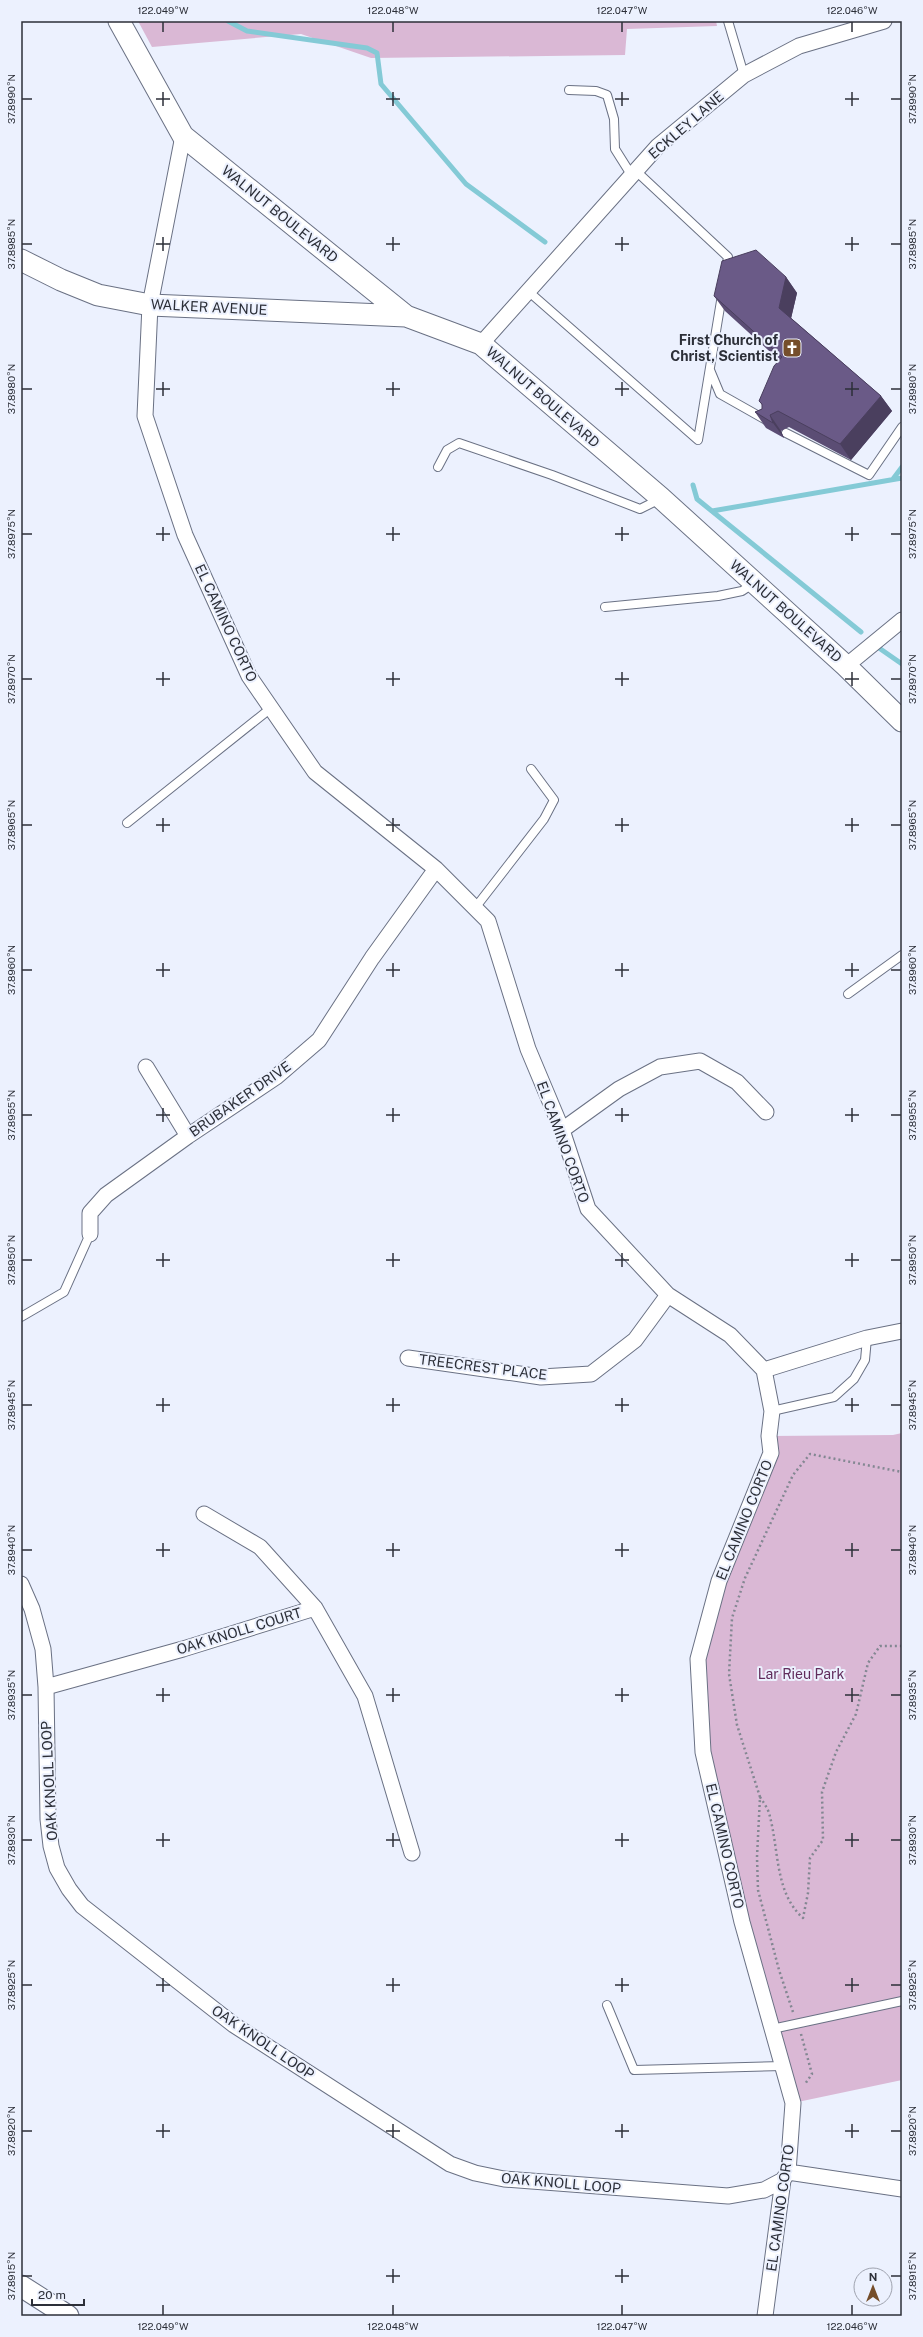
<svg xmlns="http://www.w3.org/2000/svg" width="923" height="2337" font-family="'Public Sans',sans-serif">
  <rect width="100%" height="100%" fill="#ecf1fe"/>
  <path fill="#dab8d5" d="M138,21H716L717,26L627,29L625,55L371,58L301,34L152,47Z
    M902,1433V2080L793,2103L703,1752L698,1659L769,1436L893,1435Z"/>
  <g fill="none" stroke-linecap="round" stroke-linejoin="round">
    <path stroke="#84cad6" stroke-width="5" d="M228,21L247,31L367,48L377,53L381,84L466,184L545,242
      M893,479L902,467
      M693,485L697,499L861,632
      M712,511L902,478
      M879,648L902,664"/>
    <g stroke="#6a7184" stroke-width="10">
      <path id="lane" d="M728,21L744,75
        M569,90L596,91L607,95L614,119L615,149L632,176
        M636,171L728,257L726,270
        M528,291L698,440L722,295
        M710,370L720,394L766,420
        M786,433L869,475L902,427
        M438,467L447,450L459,443L552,475L640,509L660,499
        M605,607L718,596L742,591L754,583
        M127,823L271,708
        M475,908L544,819L554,800L531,769
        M848,994L902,955
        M21,1317L64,1292L90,1234
        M772,1411L834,1397L854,1379L865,1360L867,1338
        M607,2005L634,2070L783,2066
        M772,2029L902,2001"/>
    </g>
    <g stroke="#6a7184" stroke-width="17">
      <path id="street" d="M183,136L150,305L145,416L185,535L249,676L315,772L436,869L488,921L528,1049L562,1130L588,1209L668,1295L730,1335L764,1370L772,1411L769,1436L771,1453L719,1581L698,1659L703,1752L742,1922L793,2103L788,2172L783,2180L765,2316
        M481,344L658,146L744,75L799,46L884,21
        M846,666L902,620
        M146,1067L188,1136
        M562,1130L619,1089L660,1067L700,1061L737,1082L766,1112
        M90,1234V1213L106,1195L188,1136L276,1077L319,1040L372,958L436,869
        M408,1358L541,1377L591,1374L635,1340L668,1295
        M764,1370L867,1338L902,1331
        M204,1514L260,1547L315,1608L365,1696L412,1853
        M21,1584L32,1609L43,1649L46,1687L48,1819L51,1846L57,1868L69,1889L82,1906L234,2025L450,2164L475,2173L504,2179L728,2196L764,2190L783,2180
        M46,1687L183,1649L315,1608
        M788,2172L902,2189"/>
    </g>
    <g stroke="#6a7184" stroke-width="23">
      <path id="secondary" d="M119,21L183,136L406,316L481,344L661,498L846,666L902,721
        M21,260L61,280L98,295L150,305L406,316
        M21,2286L68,2316"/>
    </g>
    <path stroke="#838792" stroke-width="2.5" stroke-dasharray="2 3" stroke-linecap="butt" d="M760,1797C764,1803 769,1810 770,1817C779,1851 775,1893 803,1918L808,1893L810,1858L823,1840L822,1792L836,1752L856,1714L868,1663L880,1646H902
      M793,2012L779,1970L758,1890L757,1857L760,1797L737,1725L729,1674L732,1618L745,1578L793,1475L810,1454L902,1472
      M801,2034L812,2074L805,2084"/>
    <use href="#lane" stroke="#fff" stroke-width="8"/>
    <use href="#street" stroke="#fff" stroke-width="15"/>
    <use href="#secondary" stroke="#fff" stroke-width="21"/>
  </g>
  <path fill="#5b4d74" d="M786,277L797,293L791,318L881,396L892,411L851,460L789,427L781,431L784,438L766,428L755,412L762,409V405L759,401L779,360L725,311L714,296Z"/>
  <path fill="#4a3f5e" d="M786,277L797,293L790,323L779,308Z
    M881,396L892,411L851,460L840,444Z
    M770,415L781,431L784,438L773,423Z"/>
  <path fill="#6a5a87" stroke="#4a3f5e" d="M756,250L786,277L779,308L881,396L840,444L778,411L770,415L773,423L755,412L762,409V404L759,401L774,366L782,357L714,296L722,261Z"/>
  <path fill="none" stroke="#2c2f38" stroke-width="1.5" d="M163,22V32M393,22V32M622,22V32M852,22V32M163,92V106M393,92V106M622,92V106M852,92V106M22,99H32M156,99H170M386,99H400M615,99H629M845,99H859M891,99H901M163,237V251M393,237V251M622,237V251M852,237V251M22,244H32M156,244H170M386,244H400M615,244H629M845,244H859M891,244H901M163,382V396M393,382V396M622,382V396M852,382V396M22,389H32M156,389H170M386,389H400M615,389H629M845,389H859M891,389H901M163,527V541M393,527V541M622,527V541M852,527V541M22,534H32M156,534H170M386,534H400M615,534H629M845,534H859M891,534H901M163,672V686M393,672V686M622,672V686M852,672V686M22,679H32M156,679H170M386,679H400M615,679H629M845,679H859M891,679H901M163,818V832M393,818V832M622,818V832M852,818V832M22,825H32M156,825H170M386,825H400M615,825H629M845,825H859M891,825H901M163,963V977M393,963V977M622,963V977M852,963V977M22,970H32M156,970H170M386,970H400M615,970H629M845,970H859M891,970H901M163,1108V1122M393,1108V1122M622,1108V1122M852,1108V1122M22,1115H32M156,1115H170M386,1115H400M615,1115H629M845,1115H859M891,1115H901M163,1253V1267M393,1253V1267M622,1253V1267M852,1253V1267M22,1260H32M156,1260H170M386,1260H400M615,1260H629M845,1260H859M891,1260H901M163,1398V1412M393,1398V1412M622,1398V1412M852,1398V1412M22,1405H32M156,1405H170M386,1405H400M615,1405H629M845,1405H859M891,1405H901M163,1543V1557M393,1543V1557M622,1543V1557M852,1543V1557M22,1550H32M156,1550H170M386,1550H400M615,1550H629M845,1550H859M891,1550H901M163,1688V1702M393,1688V1702M622,1688V1702M852,1688V1702M22,1695H32M156,1695H170M386,1695H400M615,1695H629M845,1695H859M891,1695H901M163,1833V1847M393,1833V1847M622,1833V1847M852,1833V1847M22,1840H32M156,1840H170M386,1840H400M615,1840H629M845,1840H859M891,1840H901M163,1978V1992M393,1978V1992M622,1978V1992M852,1978V1992M22,1985H32M156,1985H170M386,1985H400M615,1985H629M845,1985H859M891,1985H901M163,2124V2138M393,2124V2138M622,2124V2138M852,2124V2138M22,2131H32M156,2131H170M386,2131H400M615,2131H629M845,2131H859M891,2131H901M393,2269V2283M622,2269V2283M22,2276H32M386,2276H400M615,2276H629M891,2276H901M163,2305V2315M393,2305V2315M622,2305V2315M852,2305V2315"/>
  <defs>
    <g id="church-square" transform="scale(1)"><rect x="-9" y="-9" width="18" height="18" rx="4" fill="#754e2b" stroke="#ecf1fe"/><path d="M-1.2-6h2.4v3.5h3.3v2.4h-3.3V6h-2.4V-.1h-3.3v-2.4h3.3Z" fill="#fff"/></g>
  </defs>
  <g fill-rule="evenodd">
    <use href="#church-square" x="792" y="348"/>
  </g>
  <g text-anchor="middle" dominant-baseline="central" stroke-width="4" stroke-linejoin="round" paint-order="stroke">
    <g font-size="14" fill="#2c2f38" stroke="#ecf1fe">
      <text transform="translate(686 125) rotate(-41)">ECKLEY LANE</text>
      <text transform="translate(280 214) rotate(39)">WALNUT BOULEVARD</text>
      <text transform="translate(209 307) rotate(3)">WALKER AVENUE</text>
      <text transform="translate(543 397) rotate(41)">WALNUT BOULEVARD</text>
      <text transform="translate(786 611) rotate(42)">WALNUT BOULEVARD</text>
      <text transform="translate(226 623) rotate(65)">EL CAMINO CORTO</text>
      <text transform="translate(240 1099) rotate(-35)">BRUBAKER DRIVE</text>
      <text transform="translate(563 1142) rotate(70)">EL CAMINO CORTO</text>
      <text transform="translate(483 1367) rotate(7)">TREECREST PLACE</text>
      <text transform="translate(744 1520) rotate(-68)">EL CAMINO CORTO</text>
      <text transform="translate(239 1631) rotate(-17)">OAK KNOLL COURT</text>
      <text transform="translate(49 1781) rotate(-93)">OAK KNOLL LOOP</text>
      <text transform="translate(725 1846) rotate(77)">EL CAMINO CORTO</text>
      <text transform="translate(263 2042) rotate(34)">OAK KNOLL LOOP</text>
      <text transform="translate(561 2183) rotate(5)">OAK KNOLL LOOP</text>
      <text transform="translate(780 2208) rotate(-82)">EL CAMINO CORTO</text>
    </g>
    <g font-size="14" font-weight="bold" fill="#2c2f38" stroke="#ecf1fe" text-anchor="end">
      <text x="778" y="340">First Church of<tspan x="778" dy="16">Christ, Scientist</tspan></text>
    </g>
    <g font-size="14" fill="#612c5c" stroke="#ecf1fe">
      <text x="801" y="1674">Lar Rieu Park</text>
    </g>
  </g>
  <rect width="923" height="2337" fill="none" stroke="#ecf1fe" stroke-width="44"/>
  <g transform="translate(873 2287)"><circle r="19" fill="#ecf1fe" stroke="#9fa3af"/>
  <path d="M0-3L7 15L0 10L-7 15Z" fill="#754e2b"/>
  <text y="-6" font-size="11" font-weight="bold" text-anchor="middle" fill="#2c2f38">N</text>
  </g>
  <path d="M32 2299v6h52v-6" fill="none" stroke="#2c2f38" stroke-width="2"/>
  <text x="38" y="2299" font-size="12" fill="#2c2f38" stroke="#ecf1fe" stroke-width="3" paint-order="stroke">20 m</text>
  <rect x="22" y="22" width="879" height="2293" fill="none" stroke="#2c2f38" stroke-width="1.5"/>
  <g font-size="10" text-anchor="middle" fill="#2c2f38">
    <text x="163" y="14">122.049°W</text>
    <text x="393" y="14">122.048°W</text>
    <text x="622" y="14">122.047°W</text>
    <text x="852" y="14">122.046°W</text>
    <text transform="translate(11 99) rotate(-90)" y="4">37.8990°N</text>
    <text transform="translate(912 99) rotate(-90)" y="4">37.8990°N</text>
    <text transform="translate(11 244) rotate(-90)" y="4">37.8985°N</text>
    <text transform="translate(912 244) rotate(-90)" y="4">37.8985°N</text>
    <text transform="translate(11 389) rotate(-90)" y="4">37.8980°N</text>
    <text transform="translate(912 389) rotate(-90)" y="4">37.8980°N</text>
    <text transform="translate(11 534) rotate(-90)" y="4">37.8975°N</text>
    <text transform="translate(912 534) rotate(-90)" y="4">37.8975°N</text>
    <text transform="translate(11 679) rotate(-90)" y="4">37.8970°N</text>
    <text transform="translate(912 679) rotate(-90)" y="4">37.8970°N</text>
    <text transform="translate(11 825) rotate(-90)" y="4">37.8965°N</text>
    <text transform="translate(912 825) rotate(-90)" y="4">37.8965°N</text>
    <text transform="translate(11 970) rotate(-90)" y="4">37.8960°N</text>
    <text transform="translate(912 970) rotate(-90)" y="4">37.8960°N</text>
    <text transform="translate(11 1115) rotate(-90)" y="4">37.8955°N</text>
    <text transform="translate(912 1115) rotate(-90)" y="4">37.8955°N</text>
    <text transform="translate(11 1260) rotate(-90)" y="4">37.8950°N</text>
    <text transform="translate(912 1260) rotate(-90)" y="4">37.8950°N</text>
    <text transform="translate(11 1405) rotate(-90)" y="4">37.8945°N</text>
    <text transform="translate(912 1405) rotate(-90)" y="4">37.8945°N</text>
    <text transform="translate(11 1550) rotate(-90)" y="4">37.8940°N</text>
    <text transform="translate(912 1550) rotate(-90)" y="4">37.8940°N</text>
    <text transform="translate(11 1695) rotate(-90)" y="4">37.8935°N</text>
    <text transform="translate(912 1695) rotate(-90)" y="4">37.8935°N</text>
    <text transform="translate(11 1840) rotate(-90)" y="4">37.8930°N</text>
    <text transform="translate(912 1840) rotate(-90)" y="4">37.8930°N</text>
    <text transform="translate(11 1985) rotate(-90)" y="4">37.8925°N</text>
    <text transform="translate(912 1985) rotate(-90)" y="4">37.8925°N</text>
    <text transform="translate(11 2131) rotate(-90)" y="4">37.8920°N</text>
    <text transform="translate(912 2131) rotate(-90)" y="4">37.8920°N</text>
    <text transform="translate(11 2276) rotate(-90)" y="4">37.8915°N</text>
    <text transform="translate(912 2276) rotate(-90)" y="4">37.8915°N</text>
    <text x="163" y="2330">122.049°W</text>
    <text x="393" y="2330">122.048°W</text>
    <text x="622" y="2330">122.047°W</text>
    <text x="852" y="2330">122.046°W</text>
  </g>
</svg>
